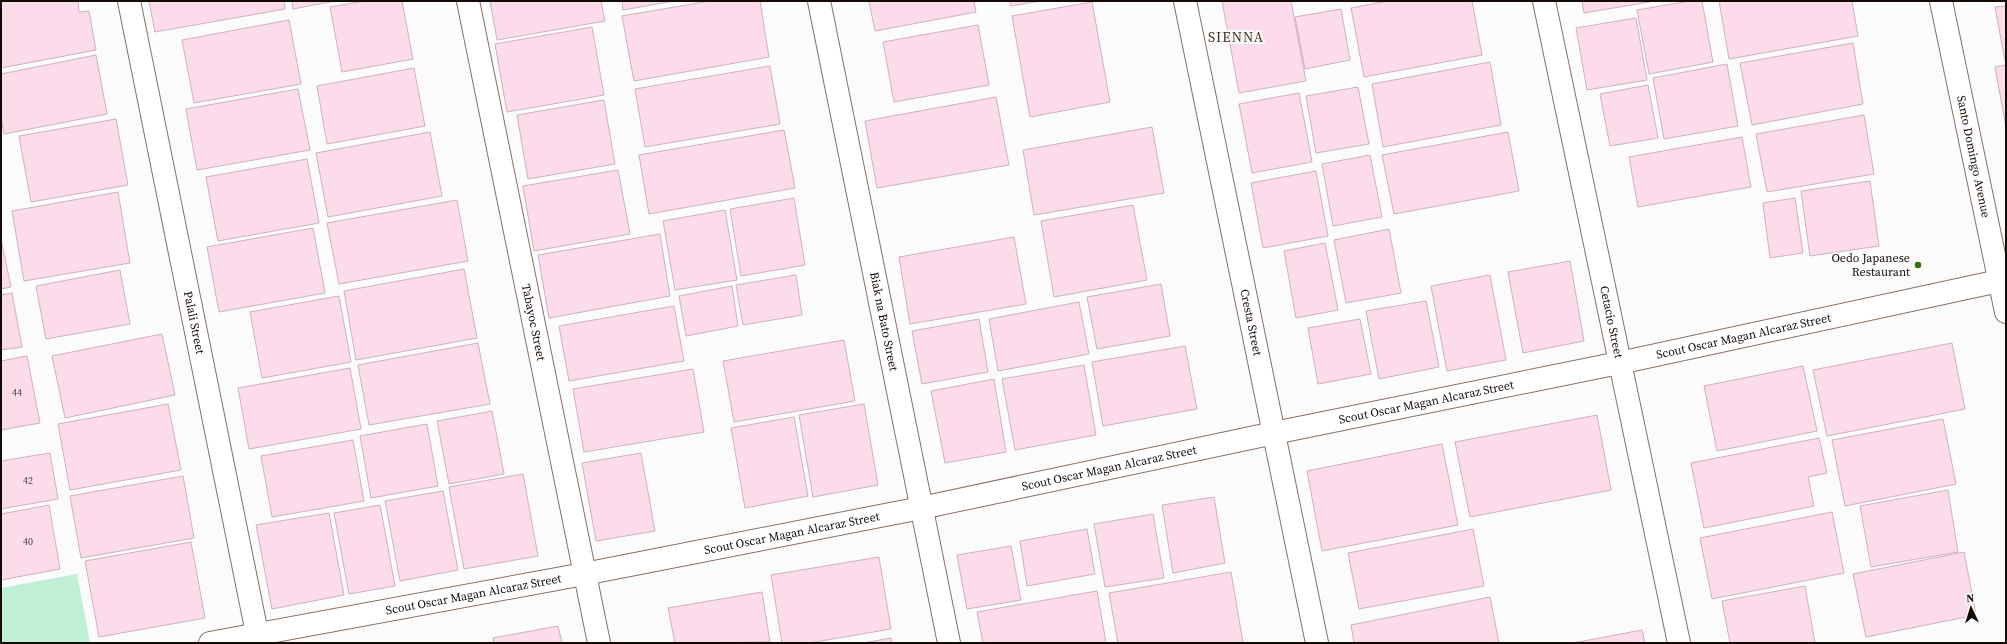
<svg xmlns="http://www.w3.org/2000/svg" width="2007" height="644" font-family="'Source Serif 4',serif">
  <rect width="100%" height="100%" fill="#fbfbfb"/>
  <path fill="#bff0d5" d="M77,574L90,643H1V588Z"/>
  <path fill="#fcdceb" stroke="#ceb0bd" d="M1,1H78L79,12L89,11L96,50L1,68Z
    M149,1H284L285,9L155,32Z
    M292,1H335L293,9Z
    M364,1H402L413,59L342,72L330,7Z
    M490,1H601L605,21L497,40Z
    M622,1H674L623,10Z
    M710,1H760L769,57L634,81L622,16Z
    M869,1H974L976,12L875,31Z
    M1010,1H1040L1011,6Z
    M1222,1H1291L1306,81L1239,93Z
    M1387,1H1472L1482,55L1364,77L1351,8Z
    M1582,1H1655L1584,13Z
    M1690,1H1702L1713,62L1649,74L1637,10Z
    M1719,1H1852L1858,36L1729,59Z
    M1092,2L1110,102L1030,117L1012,16Z
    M2006,6V61H2005L1995,7Z
    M1341,9L1350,60L1305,69L1295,17Z
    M1636,18L1647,80L1587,90L1576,28Z
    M289,20L301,84L194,103L182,40Z
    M978,25L989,85L894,102L883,42Z
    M592,27L604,95L507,112L495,44Z
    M1853,43L1863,104L1752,125L1740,63Z
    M96,55L107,114L4,134L1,117V74Z
    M1490,62L1501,125L1383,147L1372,84Z
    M1727,64L1738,126L1664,139L1653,78Z
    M2006,65V127L1995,67Z
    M770,66L780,124L645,147L635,89Z
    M414,68L425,126L327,144L317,86Z
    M1648,85L1658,138L1610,146L1600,94Z
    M1358,87L1369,144L1316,153L1306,96Z
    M298,89L310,150L197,170L186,109Z
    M1299,93L1312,162L1252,173L1239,104Z
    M996,97L1009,165L877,188L865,121Z
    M604,100L615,164L528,179L517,115Z
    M1864,115L1874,174L1767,192L1756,134Z
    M116,119L128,185L31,202L19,136Z
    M1152,127L1164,193L1034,215L1023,150Z
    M784,130L795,188L649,214L639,155Z
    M430,132L442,196L328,217L316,153Z
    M1508,132L1519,191L1394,214L1382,155Z
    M1742,137L1751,187L1638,207L1629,157Z
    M1370,155L1382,217L1333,226L1322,164Z
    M307,159L319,223L218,241L206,177Z
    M618,170L630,234L534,251L523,186Z
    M1316,171L1328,236L1263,248L1251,183Z
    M1870,181L1879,246L1810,256L1801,191Z
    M118,192L130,263L24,281L12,211Z
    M794,198L805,265L741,276L730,209Z
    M1795,198L1803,253L1770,258L1763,203Z
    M457,200L468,261L339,284L327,223Z
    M1133,205L1147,280L1054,297L1041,221Z
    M725,210L737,280L675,290L663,221Z
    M313,228L325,293L219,312L207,247Z
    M1389,229L1401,293L1346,303L1334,240Z
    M660,234L670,296L549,318L538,255Z
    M1014,237L1026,304L910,324L899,257Z
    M1,239L11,287L1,289Z
    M1325,243L1338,310L1296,318L1284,251Z
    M1570,261L1584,341L1523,353L1508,272Z
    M464,269L477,338L356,360L344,291Z
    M120,270L130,324L46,339L36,286Z
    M796,275L802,315L743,325L736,285Z
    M1490,275L1506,360L1447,371L1431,286Z
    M1161,284L1170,336L1097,349L1087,297Z
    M732,286L738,326L686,336L679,296Z
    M12,293L22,347L1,350V295Z
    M339,296L351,362L262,378L250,312Z
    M1426,301L1439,367L1379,379L1366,311Z
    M1079,302L1089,354L998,371L989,319Z
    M674,306L684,361L569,381L559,326Z
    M979,319L988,372L922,384L912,331Z
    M1360,319L1371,374L1318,384L1308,328Z
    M162,334L175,395L65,418L52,356Z
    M844,340L855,401L734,422L723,361Z
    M478,343L490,404L369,425L358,365Z
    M1952,343L1965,409L1827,436L1813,370Z
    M1185,346L1197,409L1103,426L1092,362Z
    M27,356L40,423L1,430V361Z
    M1084,365L1096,435L1015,450L1002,379Z
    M1803,366L1817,431L1717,451L1704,386Z
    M350,368L361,429L249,449L238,388Z
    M693,369L704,432L584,452L573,389Z
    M994,379L1006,452L945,463L931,391Z
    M168,404L181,470L70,490L58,424Z
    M864,404L878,485L813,497L799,415Z
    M492,411L504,474L449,484L437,421Z
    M1597,415L1611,490L1470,517L1455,442Z
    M794,417L808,496L745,508L731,428Z
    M1943,419L1956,484L1845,506L1832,440Z
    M427,424L438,486L371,498L360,436Z
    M1819,438L1827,473L1808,477L1814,506L1704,528L1691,463Z
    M353,440L364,501L272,517L261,456Z
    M1442,444L1458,525L1322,551L1307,471Z
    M50,453L58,499L1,509V461Z
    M641,453L655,531L596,541L582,463Z
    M523,474L538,556L464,569L449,487Z
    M183,476L194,538L81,558L70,496Z
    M1948,490L1958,552L1871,567L1860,506Z
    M443,491L458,570L400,581L385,501Z
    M1214,497L1225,563L1173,573L1162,505Z
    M49,505L60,569L1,580V514Z
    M380,505L395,586L349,594L334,513Z
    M1832,512L1844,573L1712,599L1700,538Z
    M329,513L344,595L272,609L256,525Z
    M1153,514L1164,578L1105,587L1094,524Z
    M1087,529L1095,574L1027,586L1020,541Z
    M1473,529L1484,586L1359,609L1348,553Z
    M191,542L205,618L99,637L85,561Z
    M1011,546L1021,600L967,609L957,555Z
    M1964,552L1976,615L1866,637L1853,574Z
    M879,557L891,629L809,643H782L771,575Z
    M1231,572L1243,643H1118L1109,593Z
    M1805,586L1815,643H1730L1722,601Z
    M1097,591L1106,643H983L977,612Z
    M762,592L770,642L675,643L668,608Z
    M1490,597L1499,643H1354L1351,625Z
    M558,626L562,643H494L493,638Z
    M1642,630L1645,643H1573Z
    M891,638L892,643H864Z"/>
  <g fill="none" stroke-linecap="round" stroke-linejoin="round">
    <g stroke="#896f60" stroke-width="24">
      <g id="minor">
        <path id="s1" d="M129,1L259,643"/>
        <path id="s2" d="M468,1L599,643"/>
        <path id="s3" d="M819,1L949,643"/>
        <path id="s4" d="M1185,1L1317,643"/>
        <path id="s5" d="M1544,1L1679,643"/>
      </g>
    </g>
    <g stroke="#896f60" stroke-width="24">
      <g id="tertiary">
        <path id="s6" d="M210,643L584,574L921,508L1274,433L1619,363L1999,281"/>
      </g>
    </g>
    <g stroke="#896f60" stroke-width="24">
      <g id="secondary">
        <path id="s7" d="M1941,1L2006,312"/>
      </g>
    </g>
    <use href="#minor" stroke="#fff" stroke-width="22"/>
    <use href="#tertiary" stroke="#fff" stroke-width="22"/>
    <use href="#secondary" stroke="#fff" stroke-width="22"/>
  </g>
  <circle fill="#357105" stroke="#fbfbfb" stroke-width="1.5" cx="1918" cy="265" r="4"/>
  <g text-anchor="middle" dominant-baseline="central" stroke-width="4" stroke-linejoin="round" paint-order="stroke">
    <g font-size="10" fill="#4e3f3f">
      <text x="17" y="392">44</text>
      <text x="28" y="480">42</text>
      <text x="28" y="541">40</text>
    </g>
    <g font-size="12" fill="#140b06" stroke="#fbfbfb">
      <text stroke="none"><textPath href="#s7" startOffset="159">Santo Domingo Avenue</textPath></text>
      <text stroke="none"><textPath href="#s1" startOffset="328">Palali Street</textPath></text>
      <text stroke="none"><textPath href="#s2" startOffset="328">Tabayoc Street</textPath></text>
      <text stroke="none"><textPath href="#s3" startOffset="327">Biak na Bato Street</textPath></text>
      <text stroke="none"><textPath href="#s4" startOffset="328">Cresta Street</textPath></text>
      <text stroke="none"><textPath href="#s5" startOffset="328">Cetacio Street</textPath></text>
      <text stroke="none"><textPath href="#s6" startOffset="1564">Scout Oscar Magan Alcaraz Street</textPath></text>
      <text stroke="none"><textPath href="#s6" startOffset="1240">Scout Oscar Magan Alcaraz Street</textPath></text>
      <text stroke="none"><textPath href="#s6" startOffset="916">Scout Oscar Magan Alcaraz Street</textPath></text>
      <text stroke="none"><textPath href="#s6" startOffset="592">Scout Oscar Magan Alcaraz Street</textPath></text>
      <text stroke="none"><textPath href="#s6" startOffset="268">Scout Oscar Magan Alcaraz Street</textPath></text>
    </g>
    <g font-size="12" fill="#140b06" stroke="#fbfbfb" text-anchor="end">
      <text x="1910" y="258">Oedo Japanese<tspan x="1910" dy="14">Restaurant</tspan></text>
    </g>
    <g font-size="14" letter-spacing="1" fill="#422c1f" stroke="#fbfbfb">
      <text x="1236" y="37">SIENNA</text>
    </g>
  </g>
  <rect width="2007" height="644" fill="none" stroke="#140b06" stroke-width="4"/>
  <g transform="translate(1971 608) rotate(356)" stroke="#fbfbfb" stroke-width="3" paint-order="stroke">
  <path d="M0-3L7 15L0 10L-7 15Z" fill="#140b06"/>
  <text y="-6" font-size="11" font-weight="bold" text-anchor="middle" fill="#140b06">N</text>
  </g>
</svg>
